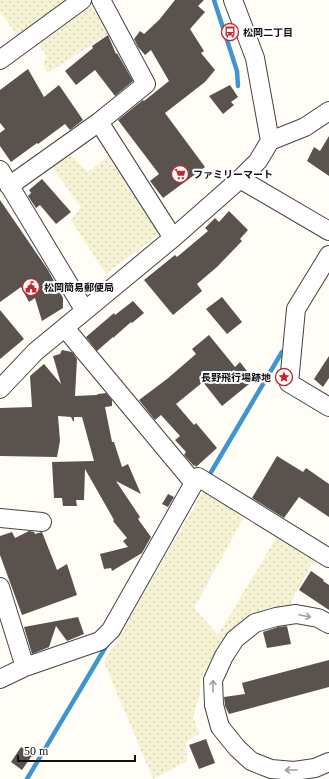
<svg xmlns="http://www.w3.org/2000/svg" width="329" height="779" font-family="'Times New Roman','Noto Sans JP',serif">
  <defs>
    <pattern id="farmland-dots" width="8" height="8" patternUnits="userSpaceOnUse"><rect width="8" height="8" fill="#f6f3d4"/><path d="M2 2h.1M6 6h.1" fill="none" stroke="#d2cfb5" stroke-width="1.8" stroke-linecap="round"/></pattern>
  </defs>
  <rect width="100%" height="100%" fill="#fffdf5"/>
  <path fill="url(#farmland-dots)" d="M0,0H65L17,35L0,12Z
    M92,6L108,34L48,73L43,64L47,56L38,44Z
    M69,154L88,172L108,156L159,234L106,274L71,220L81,207L52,167Z
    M204,490L244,517L194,608L218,635L278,535L314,559L288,608L271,609L235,626L222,642L201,678L200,693L193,718L200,733L186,742L187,761L153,779L104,662Z"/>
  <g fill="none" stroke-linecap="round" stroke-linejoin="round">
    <path stroke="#3f96cf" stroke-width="4.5" d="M214,0L237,71L238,86
      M207,479L282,352
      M27,779L108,643"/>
  </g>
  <path fill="#5a524d" d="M175,0H204L198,6L205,12L190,29L204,51L201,53L215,70L205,82L165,113L205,167L163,198L150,181L159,174L118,120L143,100L144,101L169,81L151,50L145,55L138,47L134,39L140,31L144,34L159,20Z
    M108,35L116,54L117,53L133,81L115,96L95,70L76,85L65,71L93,48L92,46Z
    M28,69L44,97L59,85L83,120L70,130L65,124L38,144L37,143L11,162L0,146V133L5,129L0,123V90Z
    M230,85L238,97L231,102L234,105L223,114L209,96Z
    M329,136V176L307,161L314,147L320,151Z
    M42,179L71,212L56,224L40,205L36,208L28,196L31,193L29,190Z
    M0,200L48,270L63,298V308L42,321L35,298L29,302L21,287L0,302Z
    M229,211L248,230L240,239L242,241L217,267L197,284L202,291L173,315L144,280L175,255L177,257L208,231L205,228L215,218L219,222Z
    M222,297L242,322L227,334L206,309Z
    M133,301L144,313L132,323L131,322L113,338V337L97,351L86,337L114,313L115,315Z
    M0,310L24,339L0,359Z
    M209,335L235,367L240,362L254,380L222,406L203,382L176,404L194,425L196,423L217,448L196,467L195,465L194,466L184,455L186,452L175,440L180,436L161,415L155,420L139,400L167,379L196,354L192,349Z
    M62,350L72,352L77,359L75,396L97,395L98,394L106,393L112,400V406L105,407L112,442H114L122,467L128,464L141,494L116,481L140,517L138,519L151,537L142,553L112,571L111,568L104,569L100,554L128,547L123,541L127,538L113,521L114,520L85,469L84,500H76L77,506H63L62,498H54L52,462L94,461L82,417H74V421H73L71,417L58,416L60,441L57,457L0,456V408L32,407L30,376L44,364L61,384L53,356L60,354Z
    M329,356V378L323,387L314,379Z
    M277,456L303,472L306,468L329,484V517L299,497L284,518L252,498Z
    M168,494L174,497L168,507L162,504Z
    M29,531L34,532L35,534L42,532L57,570L67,564L77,595L22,615L0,555V536L12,532L15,538Z
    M311,571L324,580L323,581L329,585V610L299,590Z
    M78,617L84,634L67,641L56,626L49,647L32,654L24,627Z
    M287,626L291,644L267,648L263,632L278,627Z
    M329,660V687L229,714L225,706L224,697L245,694L242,683Z
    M206,739L215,763L199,769L189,745Z
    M21,747L33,754L22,770L11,762Z"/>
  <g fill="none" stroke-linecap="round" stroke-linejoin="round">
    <g stroke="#444" stroke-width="20">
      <path id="minor" d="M0,60L82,0
        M99,122L173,238
        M270,141L305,127L329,111
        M0,170L85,311
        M240,179L329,231
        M9,186L99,122L146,84L101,0
        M329,255L296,309L289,383L329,407
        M65,328L194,483L198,477L329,558
        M0,389L35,352L173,238L240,179L258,161L270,141L255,58L233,0
        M0,518L42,522
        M0,587L25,667
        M329,624L318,618L296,614L276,617L255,623L235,639L224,656L213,680L214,705L220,727L237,748L251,761L271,769L294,771L315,768L329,762
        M0,679L25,667L100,641L111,630L194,483"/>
    </g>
    <use href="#minor" stroke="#fff" stroke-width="18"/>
  </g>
  <defs><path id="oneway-shaft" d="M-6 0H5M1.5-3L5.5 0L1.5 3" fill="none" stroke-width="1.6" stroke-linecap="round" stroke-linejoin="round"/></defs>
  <g stroke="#a0a0a0">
    <use href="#oneway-shaft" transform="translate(305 616) rotate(12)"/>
    <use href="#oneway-shaft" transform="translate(213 686) rotate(-90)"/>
    <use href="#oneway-shaft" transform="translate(291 770) rotate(-180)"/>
  </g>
  <defs>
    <g id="bus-ring" transform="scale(0.9)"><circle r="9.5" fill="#fff" stroke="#c4262e" stroke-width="1.5"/><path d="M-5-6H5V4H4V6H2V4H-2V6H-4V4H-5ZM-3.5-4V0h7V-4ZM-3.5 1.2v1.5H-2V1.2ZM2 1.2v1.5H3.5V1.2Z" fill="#c4262e"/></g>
    <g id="supermarket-ring" transform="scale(0.9)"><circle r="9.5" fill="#fff" stroke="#c4262e" stroke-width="1.5"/><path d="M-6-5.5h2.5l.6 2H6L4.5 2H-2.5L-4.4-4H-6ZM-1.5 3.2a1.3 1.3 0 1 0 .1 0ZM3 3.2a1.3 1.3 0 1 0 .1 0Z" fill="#c4262e"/></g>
    <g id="civic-ring" transform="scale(0.9)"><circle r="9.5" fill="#fff" stroke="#c4262e" stroke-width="1.5"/><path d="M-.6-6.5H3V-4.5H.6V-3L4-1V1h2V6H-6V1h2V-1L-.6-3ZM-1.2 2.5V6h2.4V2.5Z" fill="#c4262e"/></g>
    <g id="sight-ring" transform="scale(0.9)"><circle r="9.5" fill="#fff" stroke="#c4262e" stroke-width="1.5"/><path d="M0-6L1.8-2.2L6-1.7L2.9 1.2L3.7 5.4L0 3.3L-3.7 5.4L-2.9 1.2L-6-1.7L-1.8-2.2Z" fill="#c4262e"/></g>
  </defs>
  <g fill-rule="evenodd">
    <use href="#bus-ring" x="230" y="32"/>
    <use href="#supermarket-ring" x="180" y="174"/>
    <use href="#civic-ring" x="31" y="287"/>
    <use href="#sight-ring" x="284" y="377"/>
  </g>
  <g text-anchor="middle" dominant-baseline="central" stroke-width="4" stroke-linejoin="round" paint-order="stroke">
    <g font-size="10" font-weight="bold" fill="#111" stroke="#fff" text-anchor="start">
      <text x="243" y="32">松岡二丁目</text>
      <text x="193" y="174">ファミリーマート</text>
      <text x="44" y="287">松岡簡易郵便局</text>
      <text x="271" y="377" text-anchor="end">長野飛行場跡地</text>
    </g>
  </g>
  <path d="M18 755v6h117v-6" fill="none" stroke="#111111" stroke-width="2"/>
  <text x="24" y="755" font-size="12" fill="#111111" stroke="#ffffff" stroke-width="3" paint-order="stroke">50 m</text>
</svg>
